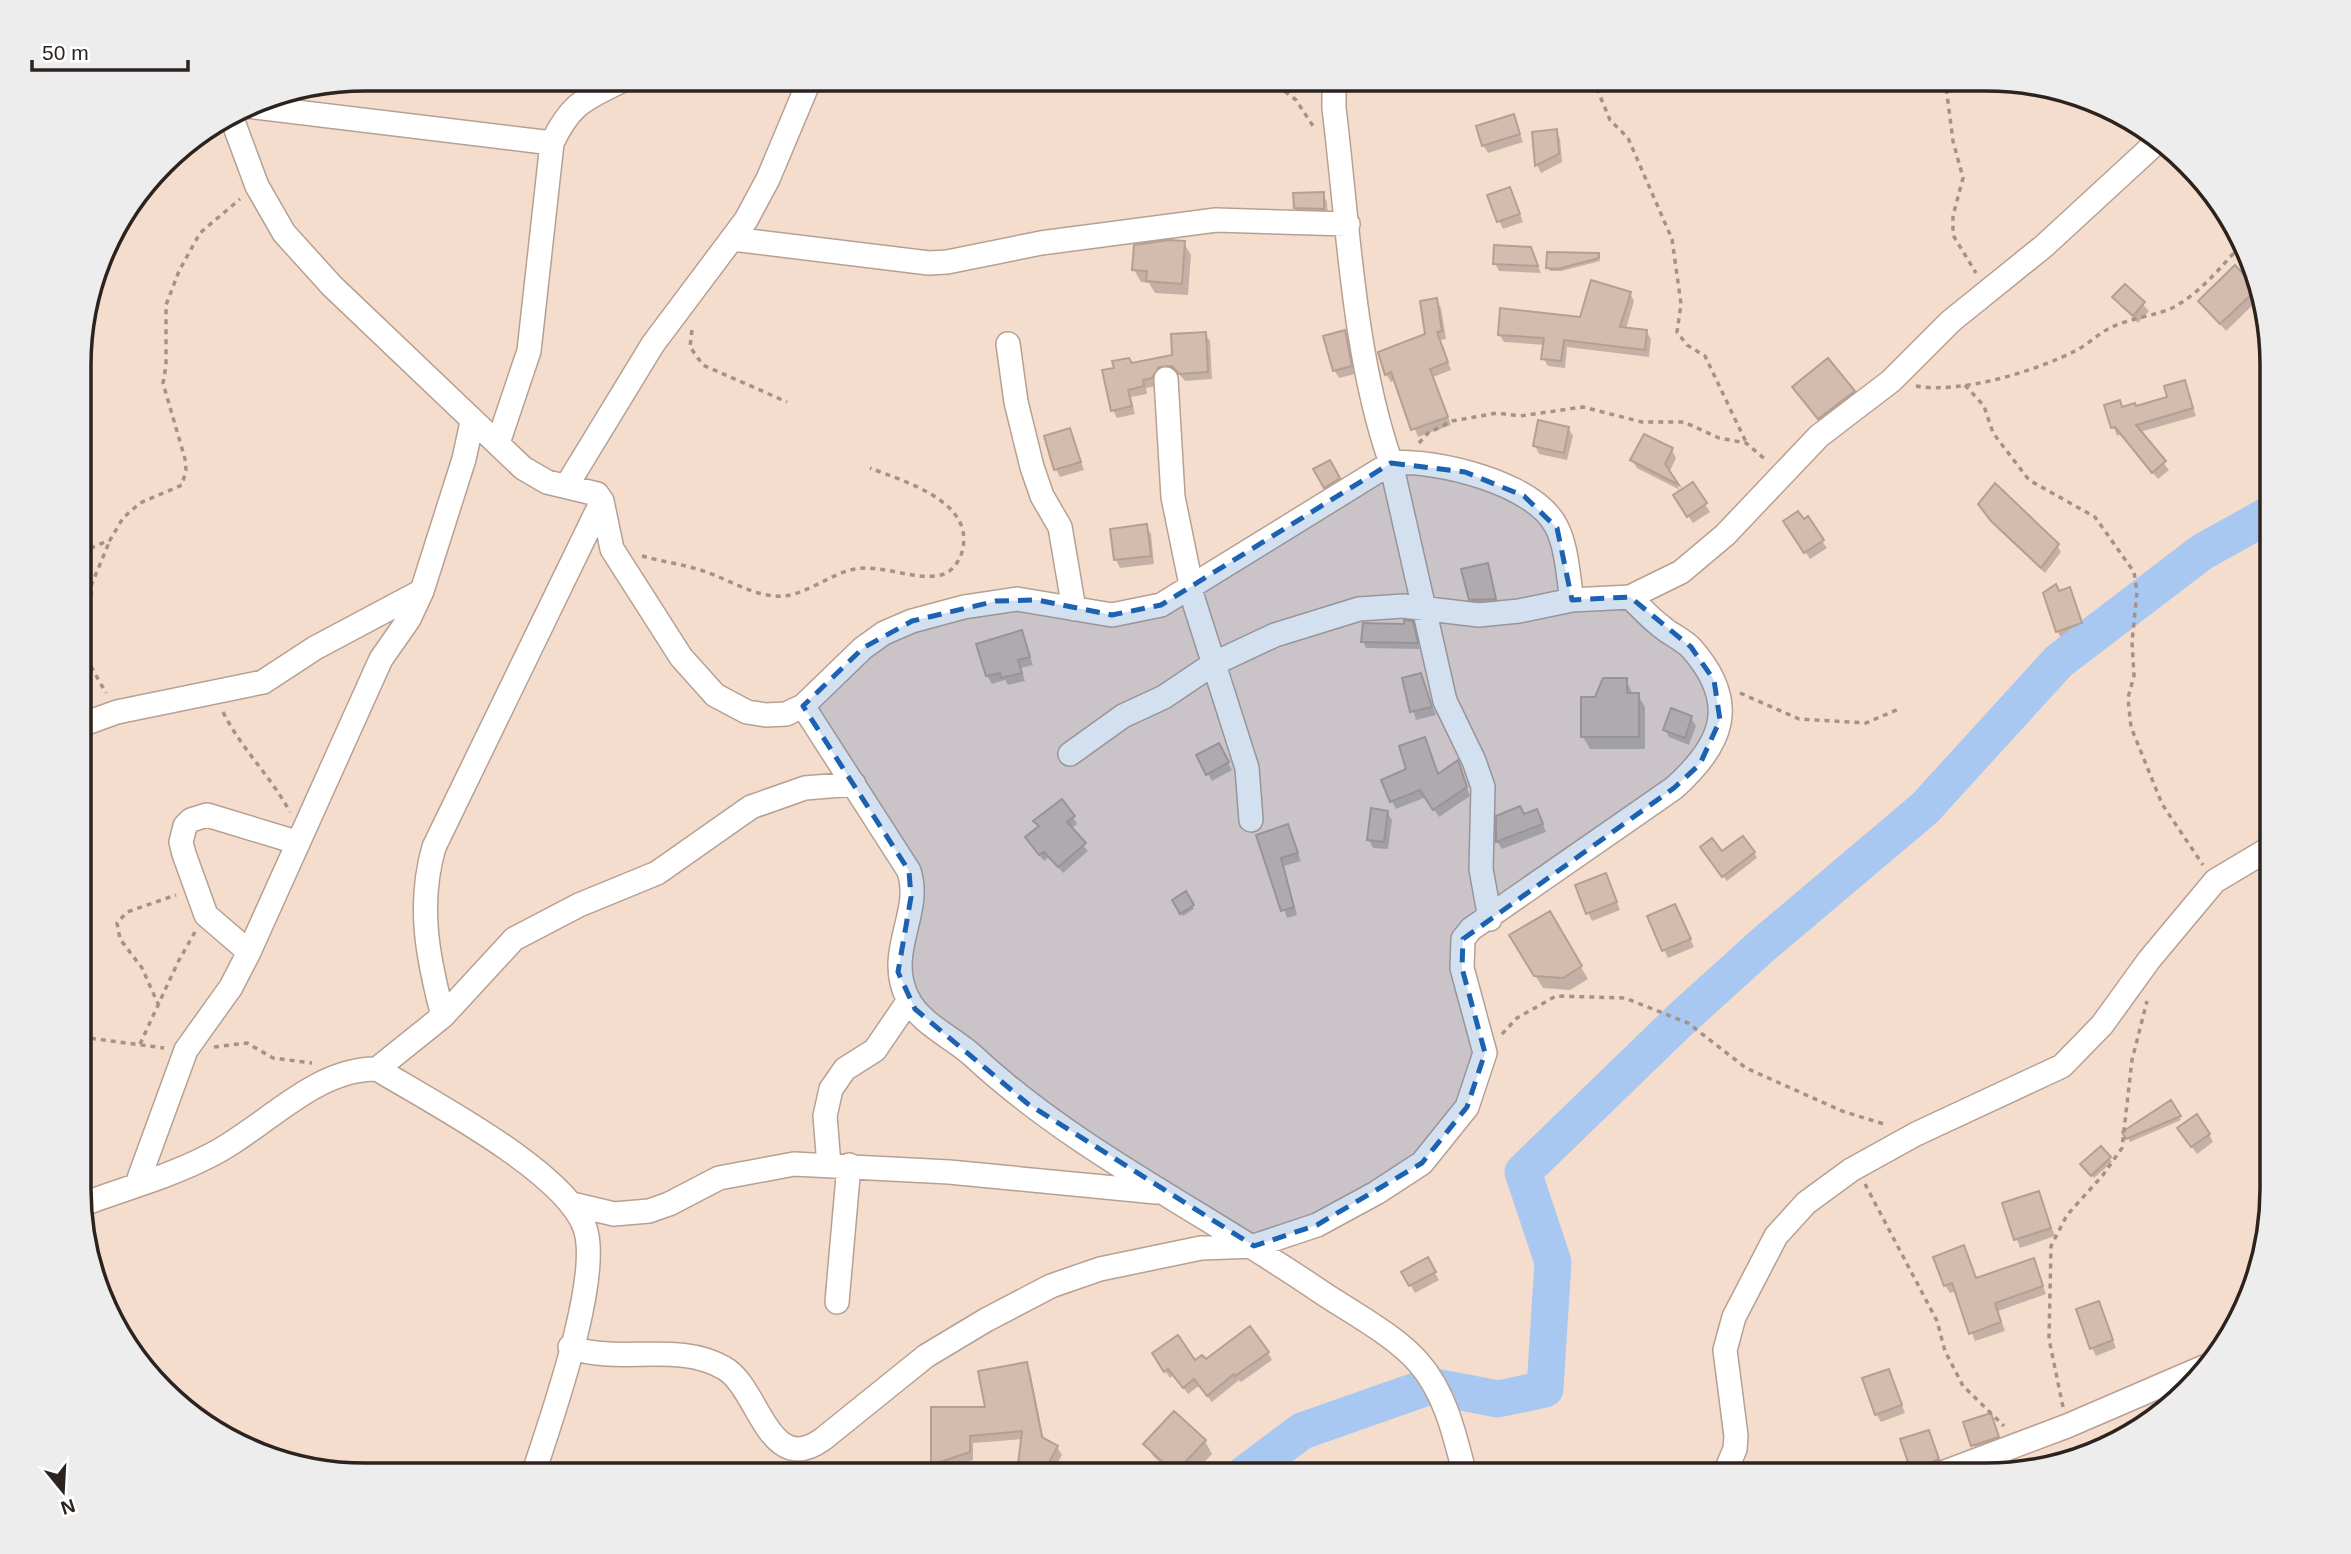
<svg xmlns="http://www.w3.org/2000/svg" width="2351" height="1554" font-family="Arial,sans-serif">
  <rect width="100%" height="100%" fill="#f5ddce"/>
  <path fill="#0003" d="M1513,116L1523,142L1488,153L1483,145Z
    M1556,131L1560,139L1562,162L1541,173L1537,165L1534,133Z
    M1323,194L1327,202L1328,217L1300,216L1295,208Z
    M1513,197L1523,222L1503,229L1499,221Z
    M1184,243L1191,255L1188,295L1155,293L1149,283L1141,282L1134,270Z
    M1530,248L1541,273L1499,271L1495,263Z
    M1598,255L1600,261L1561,271H1550L1548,268Z
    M2125,286L2149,311L2138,323L2114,298Z
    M2254,287L2258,300L2226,331L2200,301Z
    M1630,293L1634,301L1626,329L1646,331L1651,339L1649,357L1567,347L1565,368L1548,366L1543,358L1545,345L1504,342L1499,334L1581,319Z
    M1436,300L1441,308L1446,339L1440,340L1451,370L1433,377L1451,425L1418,437L1395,380L1391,382L1386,374L1427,335Z
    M1345,332L1349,340L1355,374L1339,378L1334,370Z
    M1205,334L1210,341L1212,379L1185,381L1179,374L1170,373L1156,386L1146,388L1147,394L1131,397L1135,414L1117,418L1113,410L1131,365L1174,356Z
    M2184,382L2196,416L2140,432L2169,470L2158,479L2121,434L2117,436L2106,407L2119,402L2123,409L2136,408L2169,399Z
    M1794,387L1854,392L1861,404L1826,431Z
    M1568,428L1573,436L1567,460L1539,454L1535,446Z
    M1069,430L1084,470L1060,477L1056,469Z
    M1672,450L1676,458L1669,473L1680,490L1637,468L1632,460Z
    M1329,462L1340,482L1327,490L1316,469Z
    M1693,485L1710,512L1693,523L1680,504Z
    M1984,511L2057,545L2061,552L2045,573L1997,528Z
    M1146,526L1151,534L1154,564L1120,568L1116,560L1112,530Z
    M1790,529L1822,541L1827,548L1810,559Z
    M1487,565L1499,607H1475L1471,599Z
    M2069,589L2085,631L2062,639L2057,631L2059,592Z
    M1411,623L1420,649L1366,648L1363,641Z
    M1021,632L1033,665L1021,668L1025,681L1008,685L1005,680L992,684L987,676Z
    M1420,675L1436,715L1416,720L1404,679Z
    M1626,680L1633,695H1638L1645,707V749H1590L1583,737L1596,699Z
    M1691,718L1696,726L1689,745L1669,737L1665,730Z
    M1425,739L1438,775L1458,763L1470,796L1439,817L1426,797L1396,809L1392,801Z
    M1218,745L1232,770L1212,781L1198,756Z
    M1387,812L1392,820L1388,849L1373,848L1369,840Z
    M1524,816L1541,819L1546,832L1502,849L1497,841L1498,817Z
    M1073,817L1077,824L1070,829L1088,851L1063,873L1049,857L1044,861L1031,844L1039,828L1035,822Z
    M1287,826L1301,861L1284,866L1297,915L1287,918L1258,836Z
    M1754,852L1757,858L1727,881L1705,853Z
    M1610,883L1620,910L1592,921L1588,913Z
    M1185,894L1194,909L1183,916L1174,900Z
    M1549,913L1588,979L1570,990L1543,988L1511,936Z
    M1679,914L1694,947L1668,958L1664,950Z
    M2170,1102L2181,1120L2130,1142L2125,1132Z
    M2209,1134L2213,1142L2197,1154L2184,1136Z
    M2101,1148L2112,1162L2094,1178L2084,1167Z
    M2038,1193L2055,1236L2020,1248L2004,1204Z
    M1967,1255L1977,1279L2033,1260L2046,1294L1998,1311L2005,1331L1975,1341L1956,1291L1950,1293L1945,1285Z
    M1427,1259L1439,1280L1415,1293L1403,1272Z
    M2098,1303L2116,1348L2096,1356L2092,1348Z
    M1268,1353L1272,1360L1241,1382L1239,1380L1212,1402L1199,1386L1188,1394L1174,1375L1170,1378L1158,1361L1195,1363Z
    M1026,1363L1030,1371L1044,1440L1057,1447L1062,1455L1051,1475H1020L1023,1439L973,1443V1460L937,1472L932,1464L987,1409Z
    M1888,1371L1905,1413L1881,1422L1876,1414Z
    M1174,1413L1205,1441L1212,1454L1192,1475H1173L1153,1456L1146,1444Z
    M1990,1415L2002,1445L1977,1453L1965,1423Z
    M1928,1432L1942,1467L1926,1475H1915L1903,1440Z
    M868,1465L874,1475H852Z"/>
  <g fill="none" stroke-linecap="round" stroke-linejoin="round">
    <path stroke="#a8c8f1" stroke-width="37" d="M1243,1475L1302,1431L1430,1386L1498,1399L1545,1389L1553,1262L1523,1172L1680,1020L1764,944L1925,808L2059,661L2202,552L2272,513"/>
  </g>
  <path fill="#d3bcad" stroke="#b69f91" stroke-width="2" d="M1514,114L1520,134L1482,146L1476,126Z
    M1557,129L1559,154L1535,166L1532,132Z
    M1510,187L1520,214L1497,222L1487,195Z
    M1324,192V209L1294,208L1293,193Z
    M1169,240L1185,241L1182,284L1146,281L1147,271L1132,270L1134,245Z
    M1494,245L1531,247L1538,266L1493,264Z
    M1547,252L1599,253V258L1558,269L1546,268Z
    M2235,265L2253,284L2255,291L2220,324L2198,301Z
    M1591,280L1631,292L1620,327L1647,330L1645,350L1564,340L1561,361L1541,359L1544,338L1498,335L1500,308L1580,317Z
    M2125,284L2145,302L2133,316L2112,297Z
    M1437,298L1442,331L1437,332L1448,362L1430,369L1448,417L1411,430L1391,372L1385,375L1378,352L1425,334L1420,301Z
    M1345,330L1352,366L1333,371L1323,336Z
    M1206,332L1208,372L1179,374L1172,366L1159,367L1152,378L1143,380L1144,386L1128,390L1132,406L1111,411L1102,370L1114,368L1112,361L1129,358L1132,363L1172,355L1171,334Z
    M1828,358L1855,391L1818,419L1792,387Z
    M2185,380L2193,408L2136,425L2166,461L2152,473L2115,427L2111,428L2104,405L2120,400L2122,407L2135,403L2136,406L2167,397L2164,386Z
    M1538,420L1569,427L1564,453L1533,446Z
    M1070,428L1081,462L1054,470L1044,436Z
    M1644,434L1673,448L1665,464L1679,485L1630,460Z
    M1330,460L1340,478L1324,488L1313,469Z
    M1693,482L1707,503L1687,517L1673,495Z
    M1995,483L2059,544L2041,568L1991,521L1978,504Z
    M1798,511L1804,519L1808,516L1824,540L1804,553L1783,521Z
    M1147,524L1151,556L1114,560L1110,529Z
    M1488,563L1496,599L1469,600L1461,569Z
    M2056,584L2059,591L2070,587L2082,623L2056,632L2043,593Z
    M1404,620L1413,621L1418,643L1361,642L1363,623L1404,624Z
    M1022,630L1030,657L1018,660L1022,673L1001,678L1000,673L986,676L976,644Z
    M1421,673L1432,707L1410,712L1402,678Z
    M1603,678H1627V693H1639V737H1581V697H1595Z
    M1671,708L1692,716L1685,738L1663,730Z
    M1425,737L1438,774L1458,760L1467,787L1433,810L1420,790L1390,802L1381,780L1406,769L1399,746Z
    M1219,743L1229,762L1206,775L1196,755Z
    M1062,799L1075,816L1067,822L1086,843L1058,867L1044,852L1039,855L1025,837L1039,826L1033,821Z
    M1520,806L1524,814L1537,809L1543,824L1496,842V816Z
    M1371,808L1388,811L1384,842L1367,840Z
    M1288,824L1298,853L1281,858L1294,907L1281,911L1256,835Z
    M1743,836L1755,852L1722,877L1700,847L1712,838L1722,851Z
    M1606,873L1617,902L1586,914L1575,885Z
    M1186,891L1194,905L1180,914L1172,900Z
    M1675,904L1691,939L1662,951L1647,916Z
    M1550,911L1582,966L1563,978L1534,976L1509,935Z
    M2171,1100L2181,1116L2126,1139L2122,1132Z
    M2197,1114L2210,1134L2191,1147L2177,1128Z
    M2101,1146L2111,1157L2091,1176L2080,1164Z
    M2039,1191L2051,1228L2014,1240L2002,1203Z
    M1964,1245L1976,1278L2034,1258L2043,1286L1995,1303L2001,1322L1969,1334L1952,1283L1944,1286L1933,1257Z
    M1428,1257L1436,1272L1409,1286L1401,1272Z
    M2099,1301L2113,1340L2090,1349L2076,1309Z
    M1250,1326L1269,1352L1235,1376L1234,1374L1207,1396L1194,1379L1183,1388L1168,1369L1164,1372L1152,1353L1178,1335L1195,1360L1202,1355L1206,1359Z
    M1027,1362L1042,1437L1058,1446L1042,1475L1017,1473L1022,1431L970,1436V1452L931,1465V1407H985L978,1371Z
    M1889,1369L1902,1405L1875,1415L1862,1378Z
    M1174,1411L1206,1440L1175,1473L1143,1444Z
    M1991,1413L1999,1437L1971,1446L1963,1422Z
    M1929,1430L1939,1459L1911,1471L1900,1439Z"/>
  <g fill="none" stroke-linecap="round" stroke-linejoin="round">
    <g stroke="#b7a092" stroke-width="26">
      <path id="street" d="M1334,79V108C1348,222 1353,355 1391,463L1445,701L1474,761L1483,787L1481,869L1490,919
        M247,106L552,143
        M231,116L257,186L284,233L332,286L523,468L547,482L597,494L602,501L612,549L681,657L715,695L747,712L766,715L786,714L803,706L863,648L884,633L912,621L964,607L1017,599L1112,615L1161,605L1391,463C1436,459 1534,483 1556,526C1567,546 1568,577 1572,600
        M733,239L929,263L947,262L1041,243L1216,220L1348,224
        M1008,344L1016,402L1032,467L1042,496L1060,527L1074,609
        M1166,379L1173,497L1191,585
        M498,443L529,351L552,143C572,101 586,99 625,79
        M567,485L653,344L746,220L768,179L810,79
        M1189,586L1247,768L1251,820
        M803,706L909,871C923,914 884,952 908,999C921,1024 952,1037 972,1055C1075,1151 1205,1212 1321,1292C1351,1312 1396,1336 1419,1363C1446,1394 1455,1437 1465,1475
        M81,725L117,712L263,682L315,648L422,591
        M1070,754L1123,716L1164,697L1213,664L1275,635L1359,609L1403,606L1479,615L1519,611L1572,600L1630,597L1681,572L1725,535L1819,436L1891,381L1951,321L2044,246L2158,141
        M249,952L206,915L184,854L181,842L185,826L191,820L207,815L296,842
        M443,1016C428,959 417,906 434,847L602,501
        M377,1069L443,1016L514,939L579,905L657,873L751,807L805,788L854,784
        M829,1165L825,1116L831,1089L845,1069L875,1050L909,1000
        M137,1184L186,1050L231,987L249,952L381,659L409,619L422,591L464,459L472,422
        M572,1204L614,1214L649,1211L669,1204L719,1178L794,1164L949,1172L1156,1192
        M81,1205C123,1189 168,1177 207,1157C262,1131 313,1068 377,1069C430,1101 566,1172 585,1228C602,1278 550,1422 533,1475
        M837,1302L849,1165
        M570,1347C619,1365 678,1341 724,1368C759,1387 768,1479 823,1439L926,1356L986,1320L1051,1286L1100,1269L1201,1248L1254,1246L1317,1225L1376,1193L1422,1163L1467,1107L1485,1053L1462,968L1463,939L1471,929L1674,788C1722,745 1740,704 1692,649C1684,640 1671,635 1662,627C1650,618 1640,607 1630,597
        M1724,1475L1735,1449L1736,1436L1725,1350L1734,1317L1776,1236L1806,1203L1851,1170L1916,1134L2062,1066L2102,1025L2149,960L2215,881L2272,847
        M1937,1475L2067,1426L2204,1367"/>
    </g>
    <path stroke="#a49287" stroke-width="3.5" stroke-dasharray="5 5" stroke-linecap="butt" d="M1269,79L1296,100L1313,126
      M1593,79L1610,120L1628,138L1672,239L1681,304L1677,332L1687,345L1705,356L1746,442
      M1945,79L1953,141L1963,178L1953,216V235L1976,273
      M170,158H177
      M692,330L690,347L703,365L787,402
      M1965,385L1984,406L1993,433L2029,480L2095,517L2134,572L2137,592L2132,642L2134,676L2128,698L2131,727L2162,804L2203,865
      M1916,386C1962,394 2036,371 2077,350C2088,344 2097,335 2108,329C2128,318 2157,316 2174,307C2201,292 2220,268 2241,245
      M1419,443L1428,433L1452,421L1497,413L1520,416L1583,407L1642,422H1684L1719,438L1746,443L1767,461
      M81,552L110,540L123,518L140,503L182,485L186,470L185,459L163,383L166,366V305L179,271L200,233L240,199
      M642,556C664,562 688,565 709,573C731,581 751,594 775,596C802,599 828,574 855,569C883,564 913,581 941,575C951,573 959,562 962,552C976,502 906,482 870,468
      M81,576L92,592L81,628
      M91,586L110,540
      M81,649L106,693
      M1740,693L1799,719L1866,723L1901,708
      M223,712C242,750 270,775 290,812
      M159,1006L142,968L120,939L117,923L127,912L176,895
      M1502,1034L1517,1018L1556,996L1625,998L1688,1023L1746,1068L1842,1111L1887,1125
      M81,1037L164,1048
      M140,1044L178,962L195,932
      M214,1047L247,1043L273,1058L312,1063
      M1865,1184L1937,1321L1945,1351L1963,1386L2004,1426
      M2063,1407L2049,1339L2051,1246L2067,1215L2103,1175L2122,1148L2132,1060L2147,1001"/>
    <use href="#street" stroke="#fff" stroke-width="23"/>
  </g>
  <path fill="#1c62b2" fill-opacity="0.2" stroke="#1c62b2" stroke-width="5" stroke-dasharray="14 9" stroke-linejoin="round" d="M1391,463L1465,472L1524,496L1557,528L1572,600L1630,597L1691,647L1714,680L1720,720L1700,764L1674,788L1463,939L1462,968L1485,1053L1467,1107L1422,1163L1317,1225L1254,1246L1028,1104L915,1009L898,972L911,897L909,871L803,706L863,648L912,621L996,601L1037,600L1112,615L1161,605Z"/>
  <path d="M0 0H2351V1554H0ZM365 91H1986A274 274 0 0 1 2260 365V1189A274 274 0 0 1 1986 1463H365A274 274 0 0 1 91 1189V365A274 274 0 0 1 365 91Z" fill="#eeeded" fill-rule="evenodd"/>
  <path fill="none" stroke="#2c231e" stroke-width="3.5" d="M365 91H1986A274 274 0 0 1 2260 365V1189A274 274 0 0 1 1986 1463H365A274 274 0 0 1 91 1189V365A274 274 0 0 1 365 91Z"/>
  <g transform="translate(63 1491) rotate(162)" stroke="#ffffff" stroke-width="5" paint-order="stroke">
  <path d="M0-5L12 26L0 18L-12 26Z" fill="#2c231e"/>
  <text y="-10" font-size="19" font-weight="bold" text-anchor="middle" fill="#2c231e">N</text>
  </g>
  <path d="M32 60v10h156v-10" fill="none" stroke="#2c231e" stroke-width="3.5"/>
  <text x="42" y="60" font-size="21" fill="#2c231e" stroke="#ffffff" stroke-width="5" paint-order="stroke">50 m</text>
</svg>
